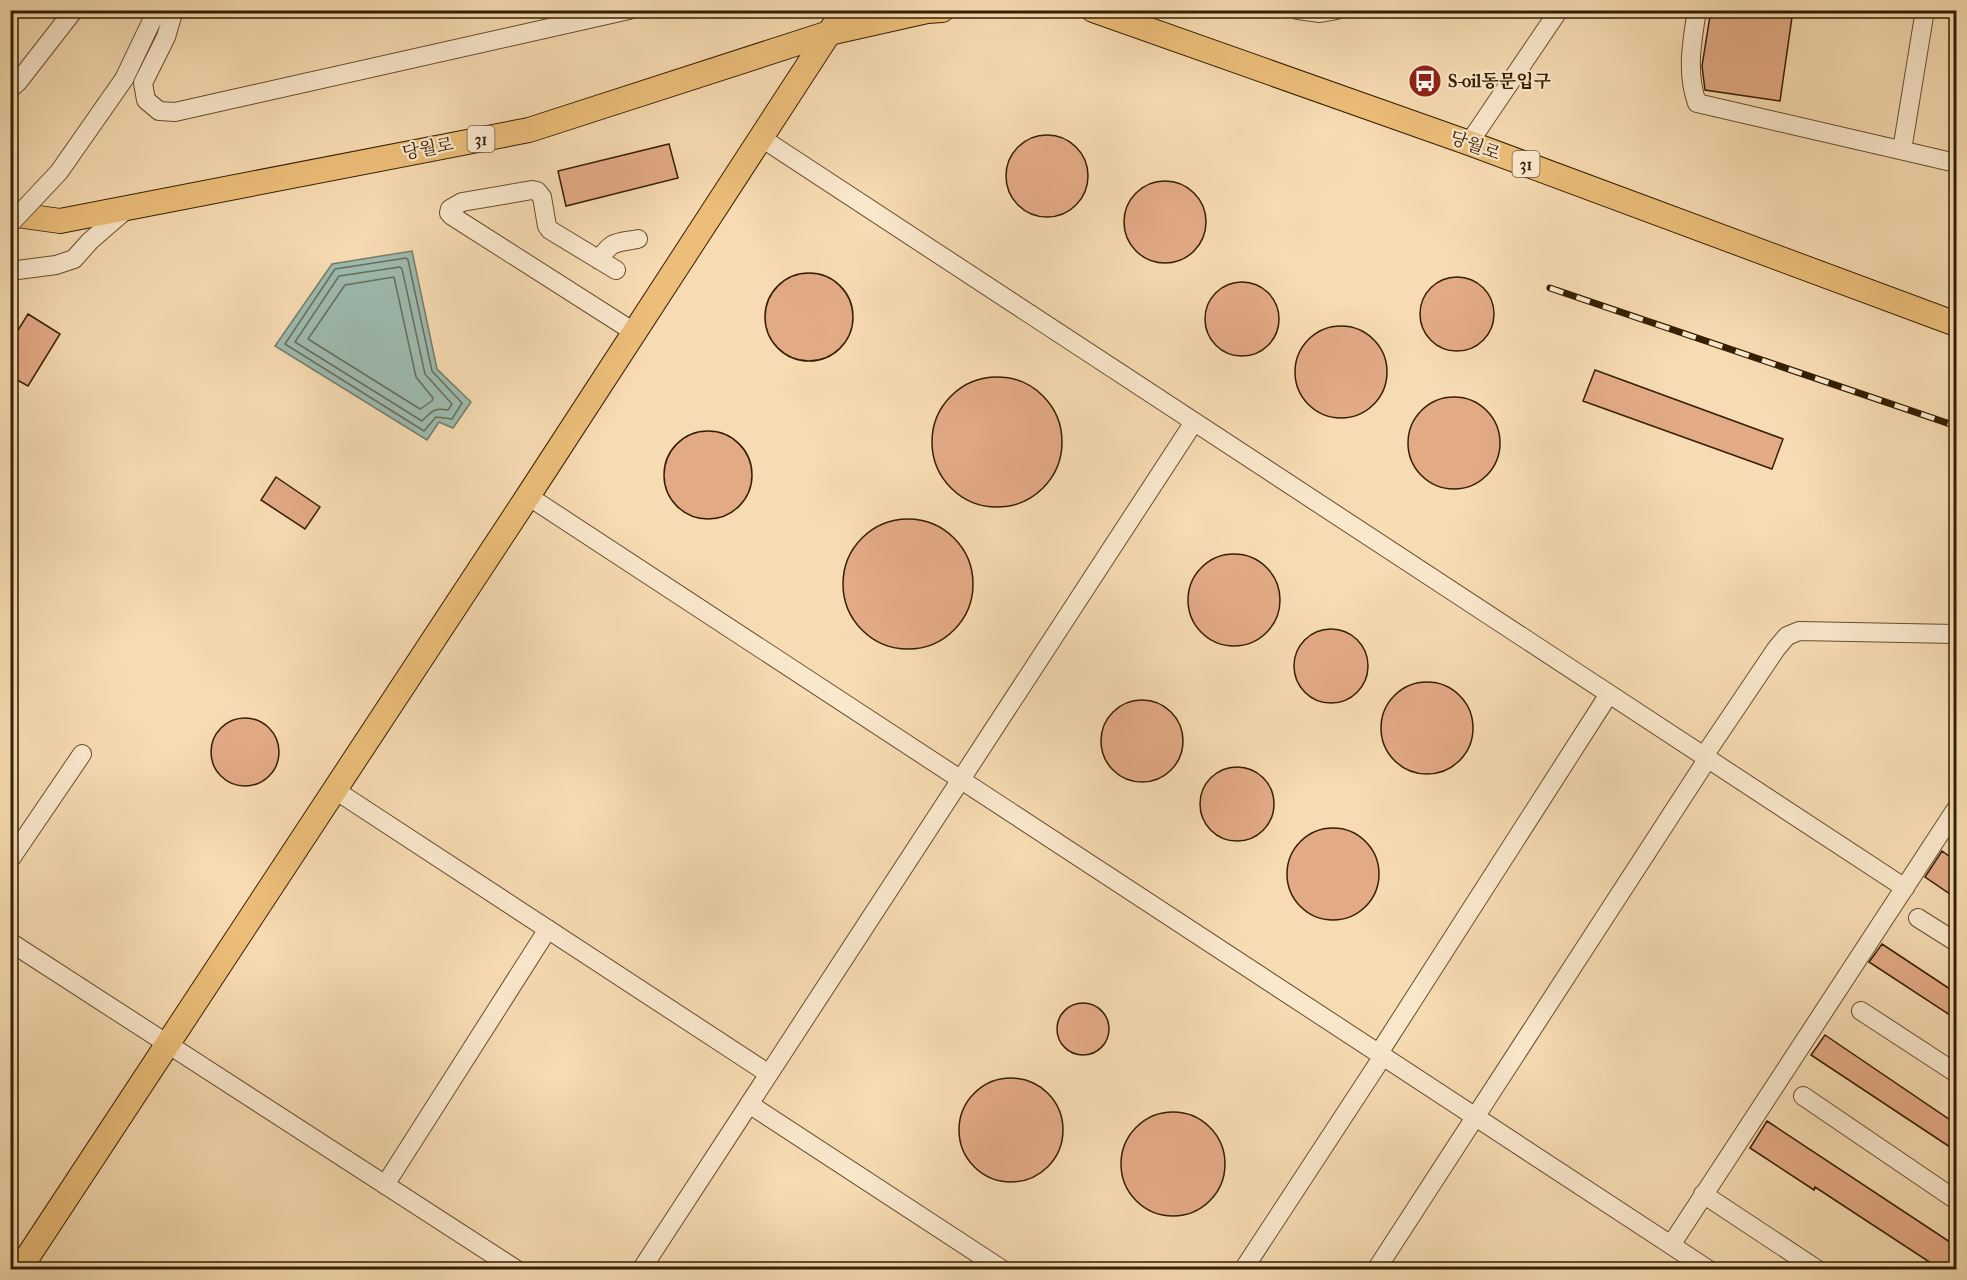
<svg xmlns="http://www.w3.org/2000/svg" width="1967" height="1280" font-family="'IM FELL French Canon','Noto Serif KR',serif">
  <rect width="100%" height="100%" fill="#f7dbb2"/>
  <filter id="stains"><feTurbulence type="fractalNoise" baseFrequency=".00333" numOctaves="4"/><feColorMatrix values="0 0 0 0 .2 0 0 0 0 .09 0 0 0 0 .02 0 0 0 .5 -.17"/></filter>
  <radialGradient id="worn" r=".72"><stop offset=".6" stop-color="#630" stop-opacity="0"/><stop offset="1" stop-color="#630" stop-opacity=".3"/></radialGradient>
  <path fill="#9dbbb0" stroke="#737d6a" stroke-width="1.5" d="M412,251L437,369L471,402L453,428L439,422L427,440L275,346L332,264Z"/>
  <g fill="none" stroke-linecap="round" stroke-linejoin="round">
    <path stroke="#696d58" stroke-width="1.5" d="M406,258L408,260L432,371L462,403L452,419L436,417L424,431L285,344L335,269Z
      M400,267L402,269L425,374L452,404L448,410C434,407 431,412 422,421L295,342L339,276Z
      M394,277L416,377L433,398L432,401L420,409L308,339L345,285Z"/>
  </g>
  <path fill="#e3aa86" stroke="#351f00" stroke-width="1.5" d="M1711,10H1793L1780,101L1705,90L1702,66Z
    M1006 176a41 41 0 1 1 82 0a41 41 0 1 1-82 0Z
    M669,144L678,178L566,206L558,171Z
    M1124 222a41 41 0 1 1 82 0a41 41 0 1 1-82 0Z
    M765 317a44 44 0 1 1 88 0a44 44 0 1 1-88 0Z
    M1420 314a37 37 0 1 1 74 0a37 37 0 1 1-74 0Z
    M1205 319a37 37 0 1 1 74 0a37 37 0 1 1-74 0Z
    M28,314L60,334L28,386L10,376V343Z
    M1295 372a46 46 0 1 1 92 0a46 46 0 1 1-92 0Z
    M1595,370L1783,439L1772,469L1583,401Z
    M932 442a65 65 0 1 1 130 0a65 65 0 1 1-130 0Z
    M1408 443a46 46 0 1 1 92 0a46 46 0 1 1-92 0Z
    M664 475a44 44 0 1 1 88 0a44 44 0 1 1-88 0Z
    M276,477L320,507L305,529L261,500Z
    M843 584a65 65 0 1 1 130 0a65 65 0 1 1-130 0Z
    M1188 600a46 46 0 1 1 92 0a46 46 0 1 1-92 0Z
    M1294 666a37 37 0 1 1 74 0a37 37 0 1 1-74 0Z
    M1381 728a46 46 0 1 1 92 0a46 46 0 1 1-92 0Z
    M1101 741a41 41 0 1 1 82 0a41 41 0 1 1-82 0Z
    M211 752a34 34 0 1 1 68 0a34 34 0 1 1-68 0Z
    M1200 804a37 37 0 1 1 74 0a37 37 0 1 1-74 0Z
    M1287 874a46 46 0 1 1 92 0a46 46 0 1 1-92 0Z
    M1942,851L1956,861V898L1925,877Z
    M1882,944L1956,993V1019L1869,962Z
    M1057 1029a26 26 0 1 1 52 0a26 26 0 1 1-52 0Z
    M1825,1035L1956,1124V1151L1811,1055Z
    M959 1130a52 52 0 1 1 104 0a52 52 0 1 1-104 0Z
    M1121 1164a52 52 0 1 1 104 0a52 52 0 1 1-104 0Z
    M1767,1121L1956,1246V1269H1940L1815,1187L1814,1190L1750,1148Z"/>
  <g fill="none" stroke-linecap="round" stroke-linejoin="round">
    <g stroke="#664e2c" stroke-width="20">
      <path id="minor" d="M174,10L166,37L143,83L146,100L159,111L175,112L629,10
        M1298,10L1320,13L1337,10
        M1697,10C1692,42 1686,72 1697,103L1956,163
        M124,79L157,10
        M10,89L18,82L74,10
        M760,137L1905,888
        M1469,143L1559,10
        M1902,150L1925,10
        M599,260C612,240 616,243 638,239
        M616,270L550,230L547,226L542,197L537,191L532,190L462,202L450,209L449,213L452,216L634,332
        M10,271L56,265L74,259L90,241L128,208
        M528,496L1671,1245
        M1704,756L1776,649L1787,636L1799,631L1956,634
        M335,790L769,1074
        M10,860L82,754
        M1918,918L1956,942
        M10,942L517,1270
        M1861,1011L1956,1073
        M1379,1053L1609,694
        M1803,1096L1956,1200
        M749,1104L1003,1270
        M385,1185L548,929
        M1703,1194L1818,1270
        M641,1270L1194,422
        M1243,1270L1383,1056
        M1376,1270L1708,758
        M1709,1270L1671,1245L1956,809"/>
    </g>
    <g stroke="#351f00" stroke-width="26">
      <path id="major" d="M1093,10L1469,143L1956,324
        M10,214L60,221L529,130L829,33L927,11L942,10
        M19,1270L528,496L844,10"/>
    </g>
    <use href="#minor" stroke="#fae8cd" stroke-width="18"/>
    <use href="#major" stroke="#ecbe79" stroke-width="24"/>
    <g stroke="#351f00" stroke-width="7">
      <path id="rail" d="M1550,288L1956,426"/>
    </g>
    <use href="#rail" stroke="#fae8cd" stroke-width="4.5" stroke-dasharray="14" stroke-linecap="butt"/>
    <g stroke="#664e2c" stroke-width="20" stroke-linecap="butt">
      <path id="minor-bridge" d="M10,224L59,172L124,79"/>
    </g>
    <use href="#minor-bridge" stroke="#fae8cd" stroke-width="18"/>
  </g>
  <defs>
    <g id="bus-disc" transform="scale(1.725)"><circle r="9.5" fill="#8f2418" stroke="#fae8cd"/><path d="M-5-6H5V4H4V6H2V4H-2V6H-4V4H-5ZM-3.5-4V0h7V-4ZM-3.5 1.2v1.5H-2V1.2ZM2 1.2v1.5H3.5V1.2Z" fill="#fff"/></g>
  </defs>
  <g fill-rule="evenodd">
    <use href="#bus-disc" x="1425" y="81"/>
  </g>
  <g text-anchor="middle" dominant-baseline="central" stroke-width="4.5" stroke-linejoin="round" paint-order="stroke">
    <g fill="#fae8cd" stroke="#705b3e" stroke-width="1.5">
      <rect x="467.5" y="126" width="27" height="26" rx="4.5"/>
      <rect x="1512.5" y="151" width="27" height="26" rx="4.5"/>
    </g>
    <g font-size="16" font-weight="bold" fill="#351f00">
      <text x="481" y="139">31</text>
      <text x="1526" y="164">31</text>
    </g>
    <g font-size="18" font-weight="bold" fill="#351f00" stroke="#fae8cd" text-anchor="start">
      <text x="1448" y="81">S-oil동문입구</text>
    </g>
    <g font-size="18" fill="#351f00" stroke="#fae8cd">
      <text transform="translate(1475 146) rotate(20)">당월로</text>
      <text transform="translate(428 149) rotate(-11)">당월로</text>
    </g>
  </g>
  <rect width="1967" height="1280" fill="none" stroke="#f7dbb2" stroke-width="36"/>
  <rect x="12" y="12" width="1943" height="1256" fill="none" stroke="#351f00" stroke-width="3"/>
  <rect x="18" y="18" width="1931" height="1244" fill="none" stroke="#351f00" stroke-width="1.5"/>
  <rect width="100%" height="100%" filter="url(#stains)"/>
  <rect width="100%" height="100%" fill="url(#worn)"/>
</svg>
